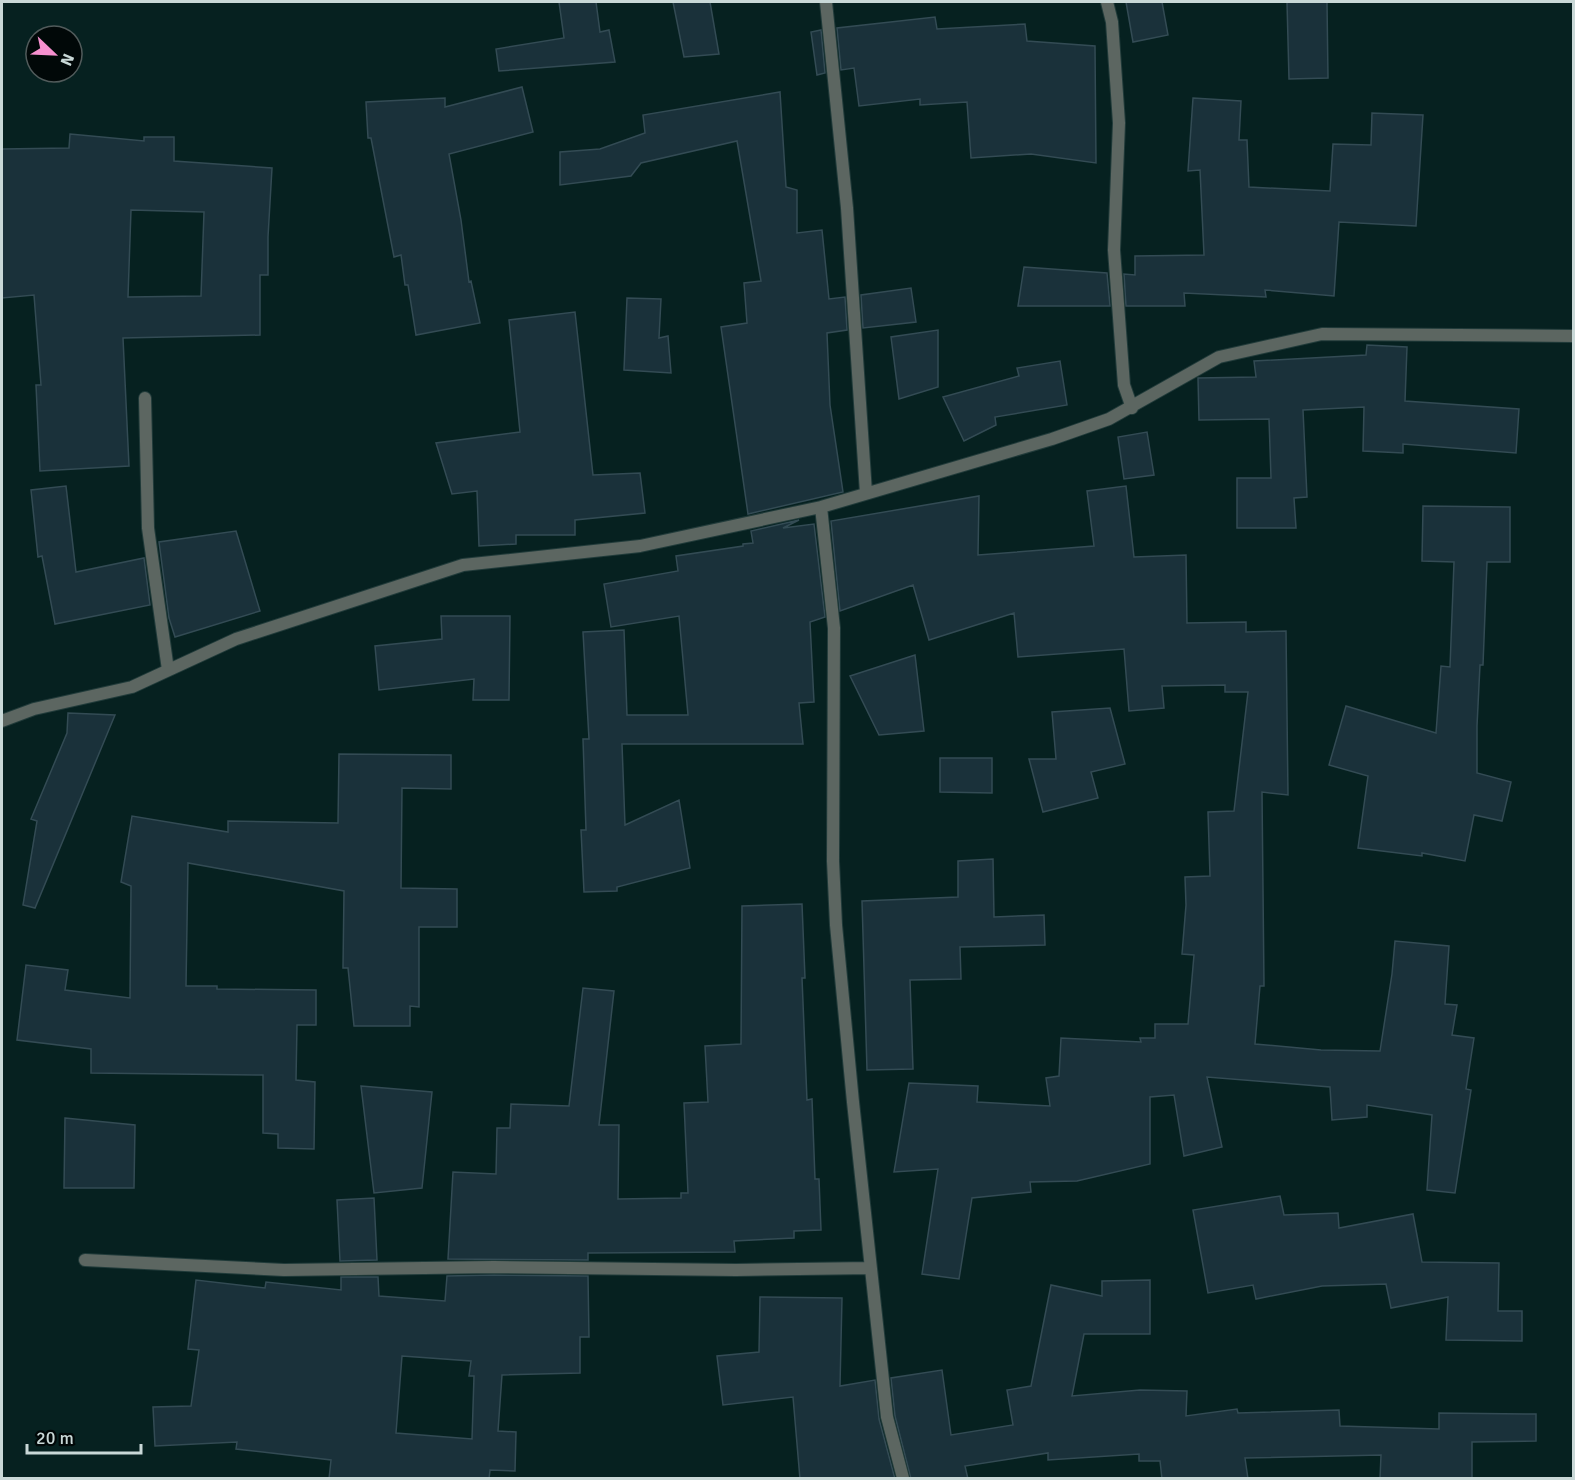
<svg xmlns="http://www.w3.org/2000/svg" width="1575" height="1480" font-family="Signika,sans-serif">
  <rect width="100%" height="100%" fill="#062120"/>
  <path fill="#1a313a" stroke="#334b54" stroke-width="1.5" fill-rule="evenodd" d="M559,2H596L600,32L609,30L615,62L499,71L496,49L564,38Z
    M673,2H710L719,54L684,57Z
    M1126,2H1162L1168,35L1133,42Z
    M1287,2H1327L1328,78L1289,79Z
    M935,17L937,29L1025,24L1027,41L1095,46L1096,163L1031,154L971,158L967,102L920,105V99L859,106L854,68L841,70L837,28Z
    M821,30L825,73L817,75L811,32Z
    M522,87L533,132L449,154L461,220L469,282L471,281L480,323L416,335L408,285H405L401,255L394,257L371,138H368L366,102L445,98V107Z
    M780,92L786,187L797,190V233L822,230L829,299L845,297L847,330L827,333L830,405L843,492L748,514L721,327L747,323L744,283L761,281L737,141L641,163L631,176L560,185V152L600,149L645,133L643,115Z
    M1193,98L1241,101L1239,140H1247L1249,187L1330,191L1333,144L1371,145L1372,113L1423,115L1416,226L1339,222L1334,296L1265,290L1266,297L1184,293L1185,306H1126L1124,274L1135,275V256L1204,255L1200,170L1188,171Z
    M70,134L144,141V137H174V161L272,168L268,237V275H260V335L123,338L129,466L40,471L36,385H41L34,295L2,298V149L69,148ZM131,210L204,212L201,296L128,297Z
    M1024,267L1107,273L1110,306H1018Z
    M911,288L916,322L863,328L861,295Z
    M627,298L661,299L659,338L668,336L671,373L624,370Z
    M575,312L593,475L640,473L645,513L575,520V535H516V544L479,546L477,491L452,494L436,443L520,432L509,320Z
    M938,330V387L899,399L891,337Z
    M1367,345L1407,347L1405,401L1519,409L1516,453L1403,444V453L1363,451L1364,407L1303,410L1307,497L1294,498L1296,528H1237V478H1271L1269,419L1199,420L1198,378L1256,377L1254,361L1366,355Z
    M1060,361L1067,405L995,417L996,425L964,441L943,397L1019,376L1017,368Z
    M1147,432L1154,475L1124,479L1118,437Z
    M66,486L76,572L144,558L150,605L55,624L42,556L38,557L31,490Z
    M1126,486L1134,557L1186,555L1187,623L1246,622V632L1286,631L1288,795L1262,792L1264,986H1260L1255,1044L1321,1050L1380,1051L1392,974L1395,941L1449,946L1445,1004L1457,1005L1452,1035L1474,1038L1466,1089L1471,1090L1455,1193L1427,1190L1432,1115L1367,1105V1117L1332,1120L1330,1087L1207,1077L1222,1147L1184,1156L1174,1095L1150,1097V1164L1077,1181L1030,1182L1031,1192L972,1198L959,1279L922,1274L938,1169L894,1172L909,1083L978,1086L977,1102L1050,1106L1046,1078L1059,1076L1061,1038L1141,1042L1140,1038H1155V1024H1188L1194,955L1182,954L1186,905L1185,877L1210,876L1208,812L1234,811L1248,692H1225V685L1162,686L1164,708L1129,711L1124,649L1018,657L1014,613L929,640L913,585L840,611L831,521L979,496L978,555L1094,546L1087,491Z
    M1423,506L1510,507V562H1487L1483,665H1480L1477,726V773L1511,782L1502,821L1474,815L1465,861L1422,853V856L1358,848L1368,776L1329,765L1346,706L1436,733L1441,666L1450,667L1454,562L1422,561Z
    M799,520L783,528L814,524L825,617L810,622L814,702L799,703L803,744H622L625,825L679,800L690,868L617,887V891L584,892L581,830H586L583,739H589L583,632L624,630L627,715H688L679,616L611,627L604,584L678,571L676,556L743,546V544L753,543L751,531Z
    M236,531L260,611L175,637L169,618L159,542Z
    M441,616H510L509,700H473L474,679L379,690L375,646L442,639Z
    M915,655L924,731L879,735L850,676Z
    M1110,708L1125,764L1091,772L1098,798L1043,812L1029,759H1056L1052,712Z
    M68,713L115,715L35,908L23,905L37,821L31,819L67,733Z
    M339,754L451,755V789L402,788L401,888L457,889V927H419V1007L410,1006V1026H354L348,968H343L344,891L188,863L186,986H217V989L316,990V1025H297L296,1080L315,1082L314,1149L278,1148V1134L263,1133V1075L91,1073V1049L17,1040L26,965L68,970L65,990L130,998L131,886L121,882L132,816L228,832V821L338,823Z
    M940,758H992V793L940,792Z
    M993,859L994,917L1044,915L1045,945L960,947L961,979L910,980L913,1069L867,1070L862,901L958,897V861Z
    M802,904L805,978H802L807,1100L812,1099L815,1179H819L821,1230L794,1231V1238L734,1241L735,1252L588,1253V1260L448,1259L453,1172L496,1174L497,1128H510L511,1104L569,1106L583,988L614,991L599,1125H619L618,1199L681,1198V1193H688L684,1103L708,1102L705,1046L741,1044L742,906Z
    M361,1086L432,1092L422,1188L374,1193Z
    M65,1118L135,1125L134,1188H64Z
    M1280,1196L1284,1215L1338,1213L1339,1228L1413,1214L1422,1262L1499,1263L1498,1311H1522V1341L1446,1340L1448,1297L1391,1308L1386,1284L1322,1286L1256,1299L1253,1285L1208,1293L1193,1210Z
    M374,1198L377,1260L340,1261L337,1200Z
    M494,1275L588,1276L589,1337H580V1373L502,1375L498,1431L516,1432L515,1471L490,1470L489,1479H329L331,1460L236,1449L237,1442L155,1446L153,1407L191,1406L199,1350L188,1349L196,1280L265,1288L266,1282L341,1290V1277H378L379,1296L445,1301L447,1276ZM402,1356L471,1361L469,1376H474L472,1439L396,1433Z
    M1150,1280V1334H1084L1072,1396L1140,1390L1187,1391L1186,1416L1237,1409L1238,1413L1339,1410L1340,1426L1439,1429V1413L1536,1414V1441L1472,1442V1479H1380L1381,1455L1245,1458L1248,1479H1162L1160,1461H1139V1454L1048,1460V1453L965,1466L968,1479H911L895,1416L891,1378L942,1370L951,1435L1013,1425L1007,1390L1031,1386L1051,1285L1102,1296V1281Z
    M760,1297L842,1298L840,1386L875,1380L879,1419L895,1479H800L793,1397L723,1405L717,1356L759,1352Z"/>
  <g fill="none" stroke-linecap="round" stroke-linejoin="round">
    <g stroke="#213b3a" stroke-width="14">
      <path id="street" d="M826,2L847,208L866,493
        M1107,2L1112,22L1119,123L1114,250L1124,385L1132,408
        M145,398L148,528L168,670
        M821,507L834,628L833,861L836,925L853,1102L887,1417L903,1478
        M2,721L34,709L132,687L236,639L463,565L640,546L821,507L1052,439L1109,419L1219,357L1322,334L1574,336
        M85,1260L284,1270L494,1267L736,1270L871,1268"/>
    </g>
    <use href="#street" stroke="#5c6661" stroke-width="12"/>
  </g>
  <rect width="1575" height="1480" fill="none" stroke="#c9d8d7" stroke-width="6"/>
  <g transform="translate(54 54) rotate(113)"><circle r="28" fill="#010808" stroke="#515b5b" stroke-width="1.5"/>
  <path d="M0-4.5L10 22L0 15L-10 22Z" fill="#f690cf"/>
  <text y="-9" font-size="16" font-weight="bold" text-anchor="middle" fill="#c9d8d7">N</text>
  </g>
  <path d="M27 1444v9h114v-9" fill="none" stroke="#c9d8d7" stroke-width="3"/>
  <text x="36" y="1444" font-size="18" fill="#c9d8d7" stroke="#010808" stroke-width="4.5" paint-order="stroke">20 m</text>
</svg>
